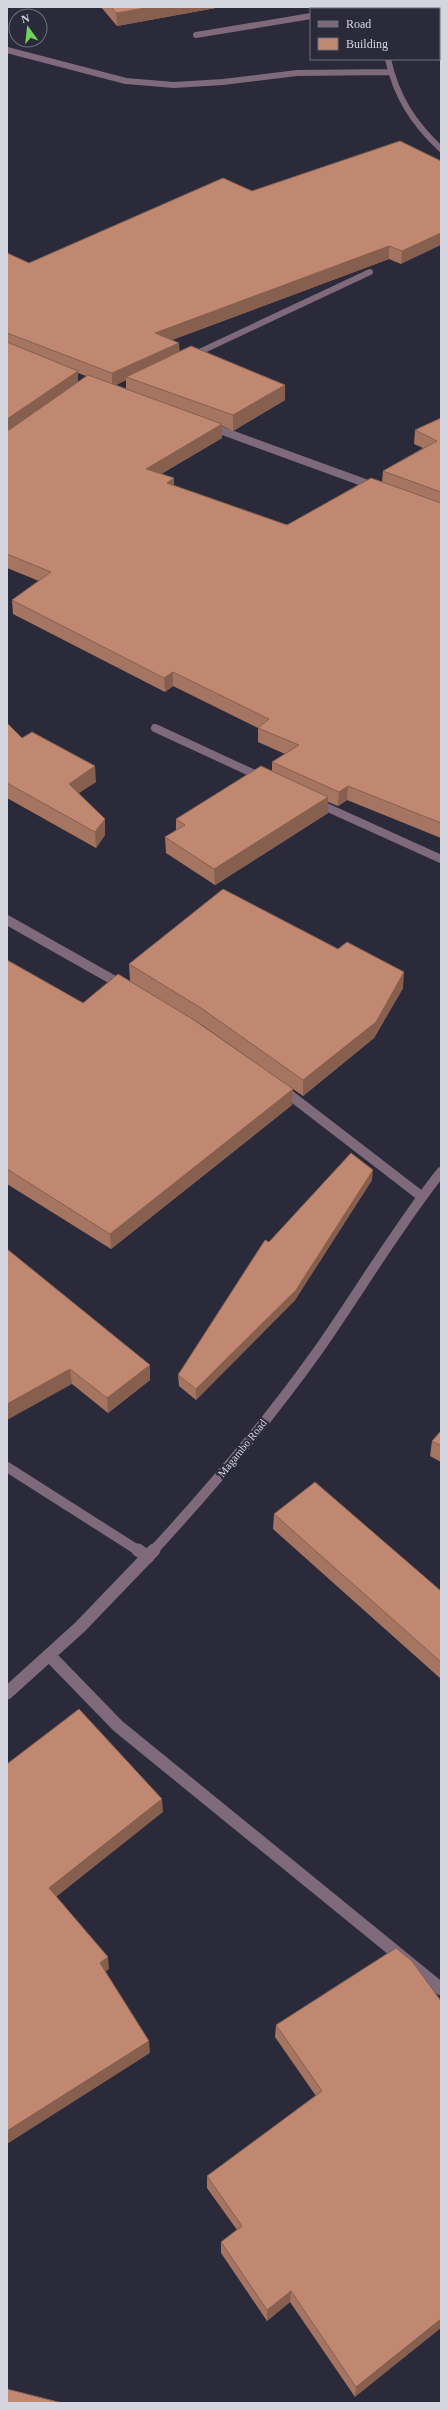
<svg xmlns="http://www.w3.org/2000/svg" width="448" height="2410" font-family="Georgia,serif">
  <rect width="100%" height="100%" fill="#2a2a3b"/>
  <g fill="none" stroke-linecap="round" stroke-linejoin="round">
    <path stroke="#7e6a7a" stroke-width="6" d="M382,7V9
      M355,9L367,7
      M196,35L311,16
      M7,50L126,81L174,85L223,82L297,73L390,72
      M388,59C396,96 413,123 441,149
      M191,356L370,272"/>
    <path stroke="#7e6a7a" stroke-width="8" d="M209,426L376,487
      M155,728L263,778
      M315,802L441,859"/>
    <path stroke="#7e6a7a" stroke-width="10" d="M7,920L122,985
      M282,1089L421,1196
      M7,1467L139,1551
      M153,1551C211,1488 267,1422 317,1352C359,1292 396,1229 441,1172"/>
    <path stroke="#7e6a7a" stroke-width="13" d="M138,1550L148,1557
      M51,1657L118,1726L441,1989
      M7,1693L80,1627L154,1550"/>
  </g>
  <path fill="#a57561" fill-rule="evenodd" d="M101,7H221L117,26Z
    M441,161L401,264L389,259L172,340L180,351L285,385V400L233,431L222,426V438L161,474L174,478V486L287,525L382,482L383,471L423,448L414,444L415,430L441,418V838L347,800L338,806L328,802V813L215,885L166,853L165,837L176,830V819L272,771V762L285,754L258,742V728L173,686L165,692L13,614L12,600L39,581L7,568V253L29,263L252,191ZM78,373L86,376L78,382ZM126,380V389L116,385Z
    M7,723L22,738L96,782L78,793L105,819V835L96,848L7,798Z
    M7,960L83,1003L130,981L129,964L403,988L374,1038L303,1096L293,1089L292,1105L111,1249L7,1184ZM197,1022L202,1025L280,1080Z
    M372,1180L295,1300L196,1400L179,1386L178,1375L269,1242Z
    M7,1249L150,1365V1380L108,1413L72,1384Z
    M441,1431V1462L430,1456L432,1441Z
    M274,1514L441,1591V1679L273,1529Z
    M441,2001L355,2397L290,2302L267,2321L221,2253V2242L237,2230L207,2188V2176L316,2096L275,2037L276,2025Z"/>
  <path fill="#865f4f" d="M152,7H221L117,26L116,13Z
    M441,233V245L401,264L402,251Z
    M389,246V259L155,346V333Z
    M179,343L180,356L126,377V380L112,387V373Z
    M78,371V384L7,433V419Z
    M285,385V400L233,431V415Z
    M222,424V438L146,483V469Z
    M174,478V491L167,483Z
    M173,672V686L165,692L164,678Z
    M95,766L96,782L70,799L69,784Z
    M348,786L347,800L338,806L339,792Z
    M328,797V813L215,885L214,869Z
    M105,819V835L96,848L95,832Z
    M404,972L403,988L374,1038L303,1096V1080Z
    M293,1089L292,1105L111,1249L110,1234Z
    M373,1170L372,1180L295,1300L196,1400V1389Z
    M150,1365V1380L108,1413L107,1398Z
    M70,1369L72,1384L7,1420V1404Z
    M162,1799L163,1812L51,1901L49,1888Z
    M108,1957L109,1969L101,1975L100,1963Z
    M149,2041L150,2053L7,2144V2131Z
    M291,2291L290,2302L267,2321V2310Z
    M441,2319V2328L355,2397L356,2387Z"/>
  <path fill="#c08871" stroke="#865f4f" d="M111,7H152L116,13Z
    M400,141L441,161V233L402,251L389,246L155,333L179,343L112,373L7,333V253L29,263L223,178L252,191Z
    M7,342L78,371L7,419Z
    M191,346L285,385L233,415L126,377Z
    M88,375L222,424L146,469L174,478L167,483L287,525L371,478L441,503V823L348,786L339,792L272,762L299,745L258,728L269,719L173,672L164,678L12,600L51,572L7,554V429L9,430Z
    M441,418V492L383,471L437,441L415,430Z
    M7,723L22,738L32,732L95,766L69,784L105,819L95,832L7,783Z
    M261,766L328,797L214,869L165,837L185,825L176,819Z
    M223,889L338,949L347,942L404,972L376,1022L303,1080L201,1008L129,964Z
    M7,960L83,1003L118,974L194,1020L293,1089L110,1234L7,1169Z
    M351,1153L373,1170L296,1290L196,1389L178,1375L265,1240L269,1242Z
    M7,1249L150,1365L107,1398L70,1369L7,1404Z
    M441,1431V1446L432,1441Z
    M315,1482L441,1591V1662L274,1514Z
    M79,1709L162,1799L49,1888L108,1957L100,1963L149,2041L7,2131V1764Z
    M396,1948L412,1961L441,2001V2319L356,2387L291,2291L267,2310L221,2242L242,2226L207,2176L322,2091L276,2025Z
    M7,2389L62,2403H7Z"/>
  <g text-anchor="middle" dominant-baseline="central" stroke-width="4" stroke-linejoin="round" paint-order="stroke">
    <g font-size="11" fill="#d5d5e0" stroke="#2a2a3b">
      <text transform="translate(242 1448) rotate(-51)">Magambo Road</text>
    </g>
  </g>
  <rect width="448" height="2410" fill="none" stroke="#d5d5e0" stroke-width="16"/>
  <rect x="310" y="8" width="130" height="52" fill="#2a2a3b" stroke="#6e6e7d"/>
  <rect x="318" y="21" width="20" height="6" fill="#7e6a7a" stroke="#6e6e7d"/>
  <text x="346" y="28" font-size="12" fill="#d5d5e0">Road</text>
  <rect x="318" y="38" width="20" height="12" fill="#c08871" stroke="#6e6e7d"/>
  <text x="346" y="48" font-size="12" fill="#d5d5e0">Building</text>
  <g transform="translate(28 28) rotate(345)"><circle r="19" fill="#2a2a3b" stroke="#6e6e7d"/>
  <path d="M0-3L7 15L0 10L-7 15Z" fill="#73d25c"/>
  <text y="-6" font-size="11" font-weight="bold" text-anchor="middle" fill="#d5d5e0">N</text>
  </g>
</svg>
